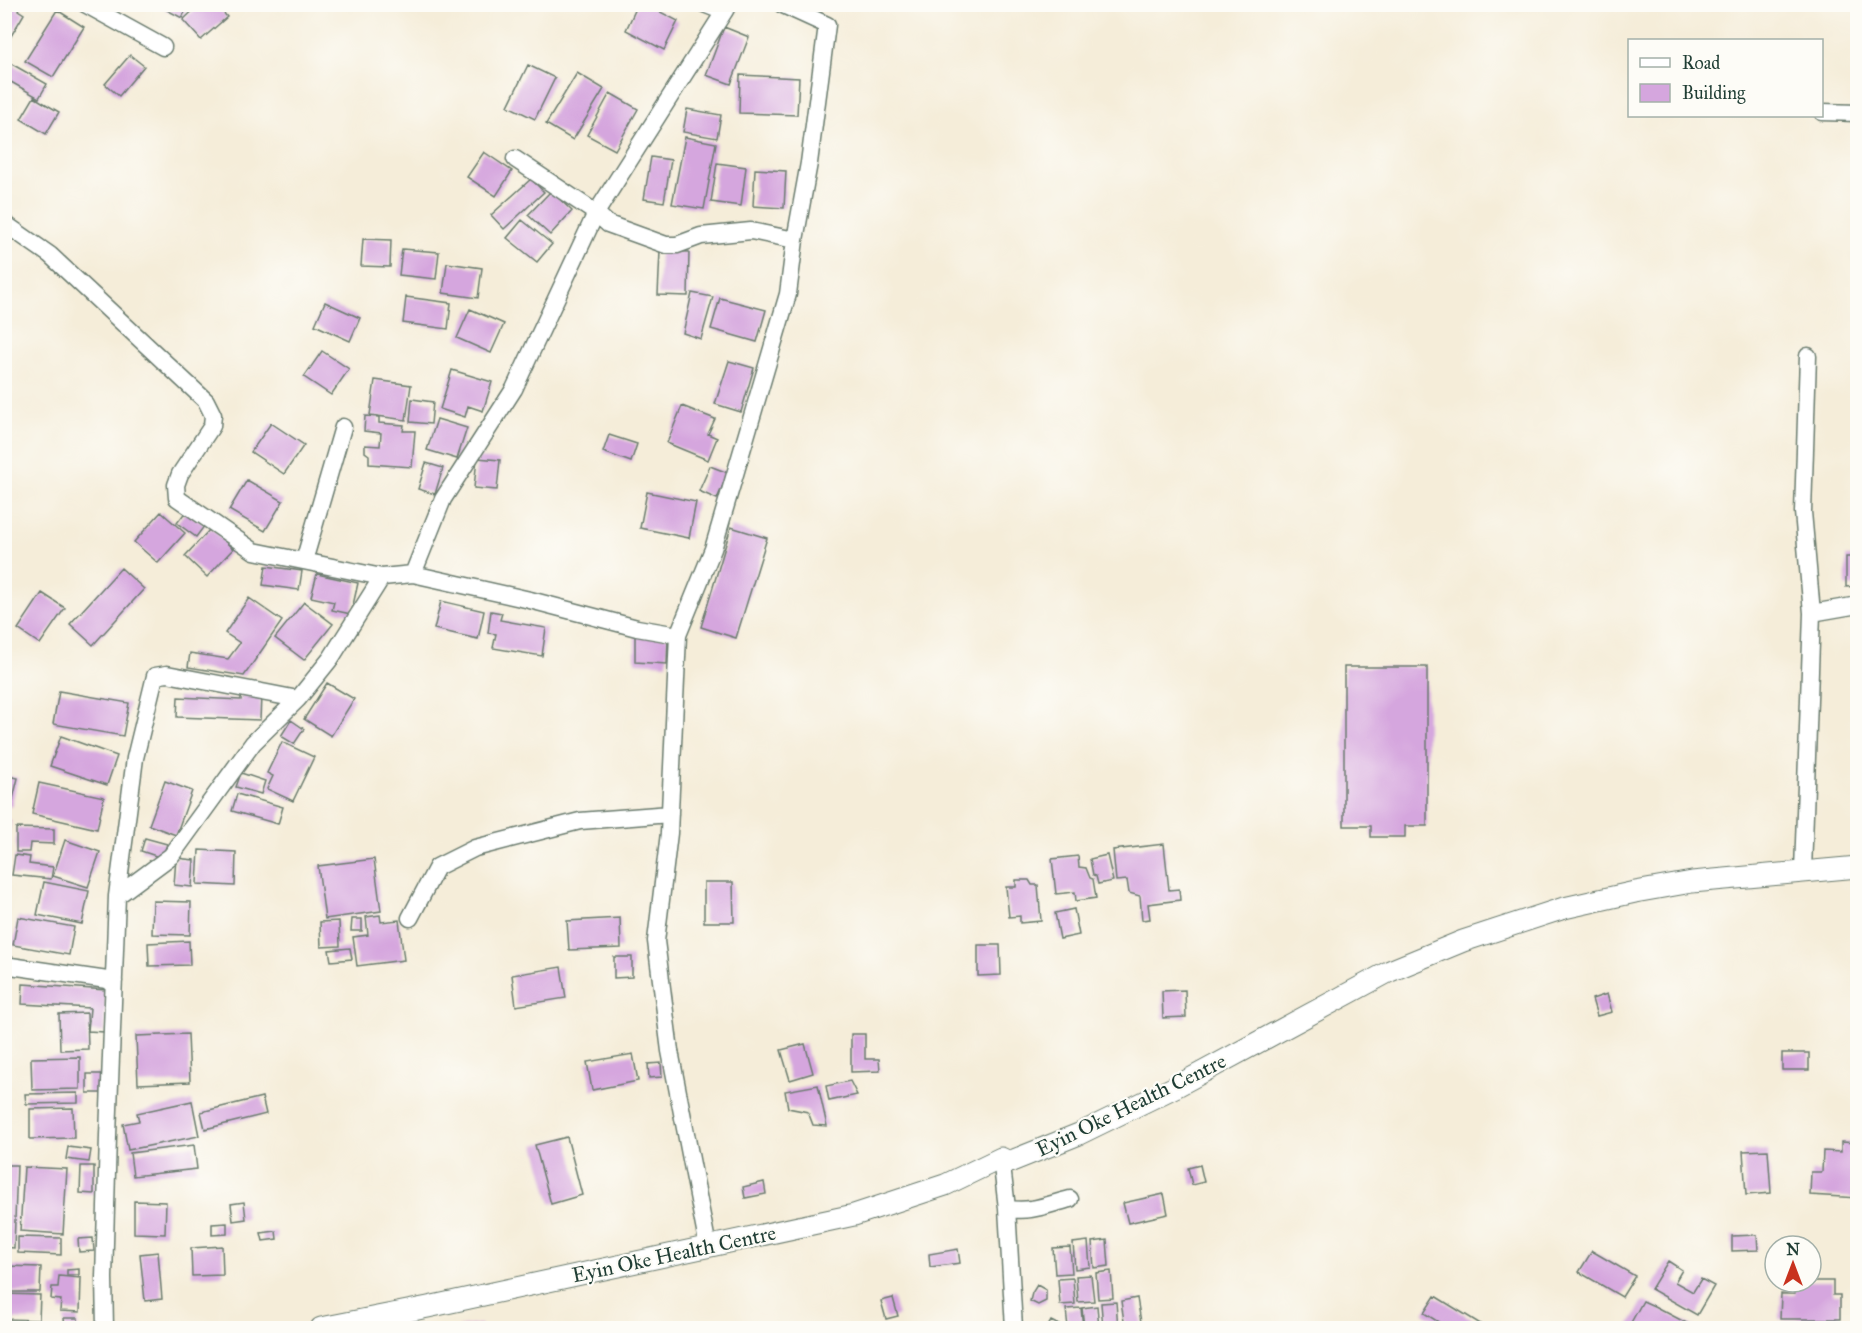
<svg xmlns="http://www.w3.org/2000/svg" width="1862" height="1333" font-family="'IM FELL Great Primer',serif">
  <rect width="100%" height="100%" fill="#fdfcf7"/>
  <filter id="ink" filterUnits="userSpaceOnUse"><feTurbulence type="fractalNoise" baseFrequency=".0167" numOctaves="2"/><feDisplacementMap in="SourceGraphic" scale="12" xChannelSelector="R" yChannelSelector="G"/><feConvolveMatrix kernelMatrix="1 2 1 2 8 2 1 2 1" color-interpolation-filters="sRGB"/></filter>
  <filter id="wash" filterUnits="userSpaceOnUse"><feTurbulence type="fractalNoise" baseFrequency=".008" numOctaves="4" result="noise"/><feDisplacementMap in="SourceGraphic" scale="24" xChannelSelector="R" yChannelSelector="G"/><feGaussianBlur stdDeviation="1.35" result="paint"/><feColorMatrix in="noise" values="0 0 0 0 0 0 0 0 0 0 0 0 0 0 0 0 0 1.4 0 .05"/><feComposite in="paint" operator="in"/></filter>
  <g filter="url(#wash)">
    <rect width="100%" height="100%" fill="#f5edd9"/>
    <g id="blocks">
      <path fill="#d5a6de" d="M4,4H21L18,10L24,14L4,48Z
        M162,4H189L182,18L161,7Z
        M200,4H216L227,17L201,40L183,20Z
        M638,4H645L678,21L664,50L626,30Z
        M57,10L84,27L53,77L25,61Z
        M724,27L749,37L731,84L706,75Z
        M130,55L144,66L119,96L105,84Z
        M10,63L47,84L39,98L4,78V72Z
        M528,65L555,78L535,119L508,106Z
        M577,73L604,89L573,140L546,124Z
        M740,75L799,78L797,115L739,113Z
        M610,93L638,109L615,150L587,135Z
        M34,97L59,112L46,134L21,119Z
        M687,109L721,115L717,138L683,132Z
        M685,137L716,143L704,209L672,204Z
        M484,152L512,171L496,196L467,177Z
        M651,157L671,160L664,202L644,199Z
        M717,163L746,167L741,206L711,202Z
        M755,169L786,171L784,208L753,206Z
        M531,179L544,192L504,229L491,215Z
        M551,191L572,211L550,235L528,215Z
        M522,220L552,244L537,262L507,238Z
        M363,239L391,240L390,267L361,266Z
        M402,249L439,252L436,279L399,275Z
        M660,251L689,252L688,296L658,295Z
        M447,263L482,268L478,298L443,293Z
        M692,293L713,297L701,339L683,333Z
        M406,297L451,303L448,329L403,323Z
        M720,298L766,310L757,342L711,329Z
        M325,302L360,318L350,341L315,325Z
        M470,309L504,324L491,353L457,338Z
        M322,351L349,369L331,395L304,377Z
        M729,361L754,368L741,412L715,404Z
        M452,370L492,382L483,411L468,406L465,417L440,409Z
        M375,380L411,385L406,420L370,415Z
        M412,399L433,402L431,424L410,422Z
        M682,406L715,419L708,434L717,438L708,460L667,443Z
        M365,416L379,417V423L404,425L403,431H415L412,467L369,464V455L365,452V445L380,446L381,433L364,431Z
        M437,419L467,428L457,459L427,450Z
        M271,423L304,445L284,474L251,452Z
        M609,435L637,444L631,462L603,452Z
        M477,458L500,460L497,490L474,488Z
        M426,463L443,468L435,494L418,489Z
        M710,466L728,473L717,499L699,491Z
        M247,480L283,501L265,531L229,510Z
        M647,492L696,502L689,538L640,528Z
        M186,511L205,525L196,537L177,523Z
        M161,512L185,533L158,563L134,542Z
        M731,527L767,538L736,638L701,627Z
        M211,528L233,549L207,577L185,556Z
        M1846,557H1858V586L1846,587Z
        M266,566L302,571L299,590L263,585Z
        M121,568L144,589L93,645L70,624Z
        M317,574L358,583L351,614L332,610L334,602L311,597Z
        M42,593L65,608L40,644L18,629Z
        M249,598L282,621L244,676L188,667L190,653L228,659L240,643L225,633Z
        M441,601L484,611L478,639L434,629Z
        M304,602L333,624L304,660L275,638Z
        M491,611L502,613L500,620L546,628L542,656L493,648L496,634L488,633Z
        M635,636L668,637L667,664L635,662Z
        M1344,667H1427V826H1405V837H1371V826H1344Z
        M327,683L354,699L331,736L304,719Z
        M59,691L129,703L123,736L53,724Z
        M241,695L261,696L260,720L177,717L178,697L241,700Z
        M291,720L304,729L294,744L281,736Z
        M61,736L117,756L107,785L50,766Z
        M282,742L314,757L293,801L267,789L273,776L267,773Z
        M241,773L265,781L261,794L236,787Z
        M4,775L18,778L11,807L4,805Z
        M165,781L192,791L176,835L149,825Z
        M39,783L104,797L97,829L32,814Z
        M237,794L283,807L278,824L232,811Z
        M4,818L11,820L6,848H4Z
        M16,828L54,829V844L30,843L29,852H16Z
        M145,838L167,844L162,858L141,851Z
        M65,840L100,852L88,887L53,876Z
        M1164,844L1169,890L1179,889L1180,900L1148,904L1150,919L1142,920L1140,896L1129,893L1127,880L1116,881L1113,850Z
        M199,850L236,852L235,886L197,884Z
        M15,855L30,857L29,864L53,867L51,879L12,875Z
        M1107,855L1113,881L1098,884L1096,876L1093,875L1090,859Z
        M1078,856L1079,867L1086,868L1090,878L1093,879L1096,898L1076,901L1075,892L1056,894L1052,859Z
        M176,858L194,860L192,887L174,885Z
        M374,859L381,911L325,919L318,866Z
        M1016,880H1029L1032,885H1038L1041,921L1020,923V916L1009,917L1006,887H1016Z
        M44,882L89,891L82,924L37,915Z
        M704,882H733L734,922H704Z
        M153,901L191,902L190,935L152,934Z
        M1074,909L1079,935L1060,939L1055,913Z
        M380,915L381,922L399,920L404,960L357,966L353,937L368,935L366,917Z
        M18,917L74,927L69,955L13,945Z
        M620,918L621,948L569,950L567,921Z
        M352,919H362V931H351Z
        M339,921L340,946L321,947L320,922Z
        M189,941L190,965L149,966L148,943Z
        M978,945H1000L1001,975L978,976Z
        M350,948L352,959L331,961L329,950Z
        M614,957H632V977L614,978Z
        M561,967L566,998L516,1006L512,975Z
        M23,984L106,990L104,1032L88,1031L90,1008L22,1004Z
        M1185,990L1186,1017L1163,1018L1162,991Z
        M1607,994L1612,1012L1597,1016L1592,999Z
        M87,1013L88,1049L60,1050L59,1014Z
        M188,1034L190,1082L138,1084L136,1036Z
        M851,1034H865V1059H879L880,1071L851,1072Z
        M805,1044L813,1073L790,1080L781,1050Z
        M1782,1053H1809V1070H1782Z
        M633,1054L638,1081L592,1090L587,1062Z
        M80,1057V1089L32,1090L31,1058Z
        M661,1063L662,1077L649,1078L648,1064Z
        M87,1074H102L101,1093H87Z
        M850,1081L857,1095L829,1101L826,1086Z
        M818,1085L827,1126L813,1125L808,1112L788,1108L785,1091Z
        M78,1093V1103L26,1104L25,1094Z
        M262,1097L266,1114L205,1129L201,1112Z
        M192,1101L199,1136L128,1150L123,1124L139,1121L137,1113Z
        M73,1108L74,1138L30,1139V1109Z
        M567,1137L582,1195L551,1204L535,1145Z
        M1841,1142L1858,1143V1198L1810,1195L1811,1172H1822L1823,1151L1841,1152Z
        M194,1145L197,1169L133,1176L130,1153Z
        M68,1147L91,1150L89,1162L66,1159Z
        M1768,1150L1771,1193L1746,1195L1743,1151Z
        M4,1165H17L14,1248L4,1247Z
        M1200,1165L1204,1182L1192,1185L1188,1168Z
        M81,1166H94V1194L80,1193Z
        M24,1167L67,1169L63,1234L20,1231Z
        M764,1182L766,1194L745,1198L743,1187Z
        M1164,1194L1168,1214L1128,1223L1123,1203Z
        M134,1201L166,1202L165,1234L134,1233Z
        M244,1202L246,1219L233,1221L231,1204Z
        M227,1223V1234L212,1235V1224Z
        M276,1231L277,1239L263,1241L261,1233Z
        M1757,1235L1758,1250L1732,1251V1236Z
        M18,1237L61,1238V1255L18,1253Z
        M93,1238L94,1251L79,1252L78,1239Z
        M1107,1240L1109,1266L1094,1268L1092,1242Z
        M1088,1241L1090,1267L1075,1269L1073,1243Z
        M222,1246L223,1275L192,1276L191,1248Z
        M1070,1247L1072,1273L1055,1274L1053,1248Z
        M958,1249L960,1263L930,1267L929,1254Z
        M1592,1251L1635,1276L1622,1297L1579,1272Z
        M158,1252L162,1299L145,1301L140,1254Z
        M1668,1261L1682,1270L1675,1282L1693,1292L1701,1279L1714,1286L1697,1315L1651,1289Z
        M4,1266L41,1267L40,1292H4Z
        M79,1269V1275H67V1270Z
        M1111,1271L1113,1298L1098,1299L1096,1273Z
        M1091,1275L1094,1301L1078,1302L1076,1276Z
        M59,1276L81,1278L80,1312L60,1311L61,1300L51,1299L52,1287H58Z
        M1073,1278L1075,1304L1060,1305L1058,1279Z
        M1811,1281H1833V1295H1840V1319H1780L1781,1294H1795V1282Z
        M1037,1285L1046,1290V1301L1038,1305L1030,1301L1032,1293Z
        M4,1294L40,1295L39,1320L4,1319Z
        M1435,1296L1487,1328H1448L1424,1313Z
        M893,1298L898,1316L886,1319L881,1301Z
        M1137,1298L1142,1328H1125L1121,1301Z
        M1643,1301L1654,1306L1696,1328H1660L1655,1326L1654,1328H1628Z
        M1116,1302L1118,1328H1103L1101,1303Z
        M1097,1306L1099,1328H1084L1082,1308Z
        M1081,1308L1083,1328H1068L1066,1309Z
        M64,1318H78V1328H65Z
        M1051,1321L1065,1328H1047Z
        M481,1324L482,1328H459V1327Z"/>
    </g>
  </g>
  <g filter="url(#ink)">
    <use href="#blocks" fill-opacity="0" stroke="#6a7b6e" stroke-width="1.5"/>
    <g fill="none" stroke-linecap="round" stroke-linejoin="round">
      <g stroke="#6a7b6e" stroke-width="19">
        <path id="minor" d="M85,4L163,47
          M704,4L724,12L728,5
          M1822,112L1858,113
          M515,159L596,213L608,224L666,245H677L701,236L751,231L795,240
          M4,223L50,255L206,401L213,415L212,426L180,474L176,485L177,498L254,551L382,577L413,574L530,600L637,628L678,635
          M304,561L343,427
          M413,574L443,499L514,389L596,213L724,12
          M1812,613L1858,605
          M1803,871L1812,613L1803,512L1808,356
          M117,896L171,856L253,743L298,699L331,658L382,577
          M410,918L437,867L475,848L580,821L670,814
          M4,965L114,981
          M1001,1158L1007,1208L1014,1328
          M1007,1208C1027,1214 1050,1204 1070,1199
          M708,1247L670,1051L656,941L669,833L678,635L713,549L788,294L795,240L809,163L827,25L781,4
          M105,1328L104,1278L108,1136L117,896L135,758L155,676L167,674L298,699"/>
      </g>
      <g stroke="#6a7b6e" stroke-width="23">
        <path id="major" d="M321,1328L428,1307L854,1215L945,1185L1001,1158L1009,1162L1079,1134L1177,1086L1390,971L1463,941L1564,908L1635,892L1692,882L1858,867"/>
      </g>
      <use href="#minor" stroke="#fff" stroke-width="16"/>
      <use href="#major" stroke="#fff" stroke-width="21"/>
    </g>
  </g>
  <g text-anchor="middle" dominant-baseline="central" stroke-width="4.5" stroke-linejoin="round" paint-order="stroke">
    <g font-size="21" fill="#1f3d34" stroke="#fdfcf7">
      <text transform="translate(1131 1105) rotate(-26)">Eyin Oke Health Centre</text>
      <text transform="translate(674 1254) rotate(-12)">Eyin Oke Health Centre</text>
    </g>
  </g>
  <rect width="1862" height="1333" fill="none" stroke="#fdfcf7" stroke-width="24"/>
  <rect x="1628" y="39" width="195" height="78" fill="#fdfcf7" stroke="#a4b0a9" stroke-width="1.5"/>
  <rect x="1640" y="58" width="30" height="9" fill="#ffffff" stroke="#a4b0a9" stroke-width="1.5"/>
  <text x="1682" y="69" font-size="18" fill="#1f3d34">Road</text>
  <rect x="1640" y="84" width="30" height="18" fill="#d5a6de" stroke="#a4b0a9" stroke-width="1.5"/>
  <text x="1682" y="99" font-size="18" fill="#1f3d34">Building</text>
  <g transform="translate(1793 1264)"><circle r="28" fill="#fdfcf7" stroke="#a4b0a9" stroke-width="1.5"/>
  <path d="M0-4.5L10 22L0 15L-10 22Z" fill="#c8321e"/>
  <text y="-9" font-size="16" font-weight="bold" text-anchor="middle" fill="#1f3d34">N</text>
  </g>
</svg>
